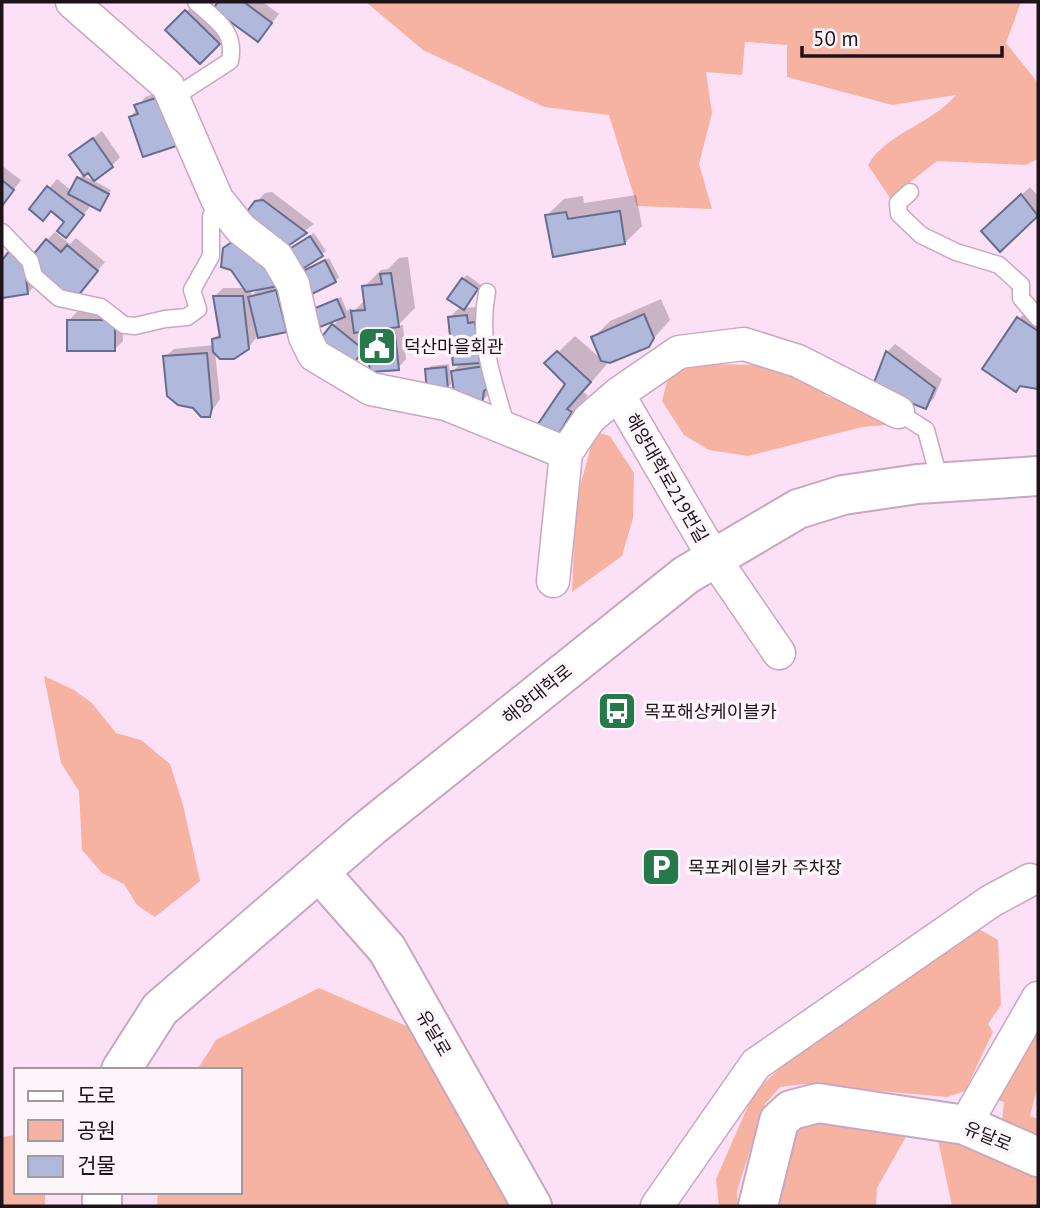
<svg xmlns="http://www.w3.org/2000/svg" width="1040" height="1208" font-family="'PT Sans','Noto Sans KR',sans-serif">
  <rect width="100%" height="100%" fill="#fce0f5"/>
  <path fill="#f6b3a2" d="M366,2H1021L1006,43L1038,83V159L1026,165L937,161L890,198L868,165C886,133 932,124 956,95L892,105L787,77V45L745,42L742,75L706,72L712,113L699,164L712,209L637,206L609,115L544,107L423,50Z
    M702,364L772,365L806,373L826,396L902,424L862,427L748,456L709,450L684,435L662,401L669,374Z
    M595,432L610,436L634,473L633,518L622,556L572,592L576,501Z
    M44,676L74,690L92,703L116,733L141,740L170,764L183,805L200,881L155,917L137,905L124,884L102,873L82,850L79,791L61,763Z
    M977,928L998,940L1001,1005L988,1024L993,1032L965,1091L947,1097L803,1084L780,1087L765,1104L737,1191L738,1206H719L716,1179L754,1092L787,1062Z
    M319,988L409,1027L512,1206H157L158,1192H240V1070H197L216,1040Z
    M1038,1023V1085L1030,1116L1038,1119V1137L1002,1122L1004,1102L994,1099Z
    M812,1120L963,1140L1038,1172V1206H952L938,1140L907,1135L877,1188L876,1206H773L792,1133Z
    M16,1135V1192H45V1206H2V1137Z"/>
  <path fill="#0003" fill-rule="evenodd" d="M220,2H263L279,14L258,40L216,8Z
    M195,3L227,34L200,62L167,30Z
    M171,88L187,135L131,117L145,97Z
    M102,131L120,157L112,166L83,175L111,190L103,205L100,209L92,204L74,227L51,210L31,209L57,179L72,191L84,172L72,155Z
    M2,166L21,180L2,206Z
    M1030,187L1038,196V214L1000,250L983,231Z
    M272,192L314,224L279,250L289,249L314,233L326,251L297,271L294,321L286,330L257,337L248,348L215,352L220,399L209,415L165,357L174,349L214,345V339L221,333L215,296L223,288H246L234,240L256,202L265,193ZM259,288L252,296L251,290Z
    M636,195L642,226L625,243L547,215L564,199L583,196L584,203Z
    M55,232L70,244L76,238L105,262L81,291L47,240Z
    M12,250L36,284L28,293L4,296L2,262Z
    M408,257L415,308L397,326L403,325L406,359L398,368L369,345L349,366L319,342L342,316L315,310L341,297L347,311L350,308L354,311L366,299L364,287L381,270L388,269L399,258Z
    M329,258L339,277L335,281L303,271Z
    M467,275L481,285L467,304L463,279Z
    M661,299L670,320L648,345L593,338L610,321Z
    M1036,302L1038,304V387L1021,385L1019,319Z
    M475,307L476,316L483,315L488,353L480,360L493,359L489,394L481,402L453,371L461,363L450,317L458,309Z
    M77,312H122L123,341L114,350L68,321Z
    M575,336L607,364L583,392L588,395L570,423L554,440L567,384L547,363Z
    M895,344L942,379L934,398L926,407L874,387L887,352Z
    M449,364L451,384L447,388L427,370L431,366Z"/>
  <path fill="#b0b8db" stroke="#666d8d" stroke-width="2" d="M218,2H244L272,23L258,42L213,9Z
    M185,10L220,44L200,64L165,30Z
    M162,96L179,145L143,157L129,117L138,114L134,105Z
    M93,138L113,167L94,181L88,173L84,176L69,155Z
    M77,177L109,194L100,211L68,194Z
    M2,180L14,190L2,206Z
    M47,186L84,215L66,238L57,231L64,222L51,211L43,221L29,209Z
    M1021,194L1038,216L1000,252L981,231Z
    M263,200L307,233L279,252L239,222L255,201Z
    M620,211L625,244L553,257L545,215L566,212L568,219Z
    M241,236L279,286L246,292L231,270L221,267L223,248Z
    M310,236L323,256L296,273L283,253Z
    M46,239L61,252L67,245L98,271L73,302L42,277L33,255Z
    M11,249L24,261L28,294L2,298V260Z
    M325,260L336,282L308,296L297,274Z
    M391,273L399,327L354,333L351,311L365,310L362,286L382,284L380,274Z
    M462,278L478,289L464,310L447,299Z
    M276,290L287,332L258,338L248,297Z
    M213,296H243L249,349L234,359H220L213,352L212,339L220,337Z
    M337,299L345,317L320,327L313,309Z
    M644,314L654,338L649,347L610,363L601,361L591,337Z
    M467,315L468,323L475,322L480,363L453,365L448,317Z
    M1017,317L1038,331V389L1020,386L1016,392L982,369Z
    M67,320H115V351H67Z
    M332,324L364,350L349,369L317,343Z
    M395,333L399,370L370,372L367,346L359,345V337Z
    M557,351L591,382L567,409L572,412L554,442L534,430L565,384L544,363Z
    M886,351L935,388L926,409L872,388Z
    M207,353L212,408L210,417H201L193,408L178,405L167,396L163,356Z
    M485,366L488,388L484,391L482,404L455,400L451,371Z
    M446,367L448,390L427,392L425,369Z"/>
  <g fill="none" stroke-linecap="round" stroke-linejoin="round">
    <g stroke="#c8a7c0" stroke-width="19">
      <path id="lane" d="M173,98L230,61C236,31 217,21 196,2
        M910,192L898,203L899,214L921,235L956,252L999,265L1021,285V298L1038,318
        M2,232L30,261L34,276L59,298L101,307L124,325L135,326L165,319L187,317L198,309L192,290L211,256V217L217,199
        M487,292C477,342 494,380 507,429
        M898,412L926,430L940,482"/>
    </g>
    <g stroke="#c8a7c0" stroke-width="35">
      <path id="street" d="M72,2L168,86L217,199L241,229L277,257L293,284L305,337L314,355L371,389L446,404L566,453
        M618,394L679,352L744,344L798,361L898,412
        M553,581L566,453L589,419L618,394L714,558L779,653
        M965,1125L1038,998
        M657,1206L756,1064L991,901L1030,880"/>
    </g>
    <g stroke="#c8a7c0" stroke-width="42">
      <path id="secondary" d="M319,872L387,949L532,1206
        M121,1070L160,1009L371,827L686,575L798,509L843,495L918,484L1038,476
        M102,1206V1192
        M758,1206L779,1121L791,1110L818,1103L965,1125L1038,1157"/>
    </g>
    <use href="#lane" stroke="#fff" stroke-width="16"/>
    <use href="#street" stroke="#fff" stroke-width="32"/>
    <use href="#secondary" stroke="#fff" stroke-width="38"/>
  </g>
  <defs>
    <g id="civic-square" transform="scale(2.0125)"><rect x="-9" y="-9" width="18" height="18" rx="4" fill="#26794b" stroke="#fcf5fa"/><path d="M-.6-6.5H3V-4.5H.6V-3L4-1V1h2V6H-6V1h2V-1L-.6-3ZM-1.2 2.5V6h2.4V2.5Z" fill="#fff"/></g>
    <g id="bus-square" transform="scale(2.0125)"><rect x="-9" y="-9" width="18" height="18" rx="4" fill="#26794b" stroke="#fcf5fa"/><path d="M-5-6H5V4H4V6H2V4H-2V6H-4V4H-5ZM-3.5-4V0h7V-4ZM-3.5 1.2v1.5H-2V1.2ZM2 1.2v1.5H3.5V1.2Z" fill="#fff"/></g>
    <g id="parking-square" transform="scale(2.0125)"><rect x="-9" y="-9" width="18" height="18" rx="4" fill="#26794b" stroke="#fcf5fa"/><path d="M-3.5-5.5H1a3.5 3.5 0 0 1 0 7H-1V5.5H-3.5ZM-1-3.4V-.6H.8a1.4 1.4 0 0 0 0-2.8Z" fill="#fff"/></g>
  </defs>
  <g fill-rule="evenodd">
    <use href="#civic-square" x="377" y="346"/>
    <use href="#bus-square" x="617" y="711"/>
    <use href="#parking-square" x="661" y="867"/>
  </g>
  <g text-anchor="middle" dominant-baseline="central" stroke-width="7" stroke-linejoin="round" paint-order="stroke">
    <g font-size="18" fill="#1e121b" stroke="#fcf5fa" text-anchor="start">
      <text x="404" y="346">덕산마을회관</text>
      <text x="644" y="711">목포해상케이블카</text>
      <text x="688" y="867">목포케이블카 주차장</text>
    </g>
    <g font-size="18" fill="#1e121b" stroke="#fcf5fa">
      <text transform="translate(667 478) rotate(60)">해양대학로219번길</text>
      <text transform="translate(537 694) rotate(-39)">해양대학로</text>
      <text transform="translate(434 1033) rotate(60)">유달로</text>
      <text transform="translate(988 1136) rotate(22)">유달로</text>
    </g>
  </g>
  <rect width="1040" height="1208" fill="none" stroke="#1e121b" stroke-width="7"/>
  <rect x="14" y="1068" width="228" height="126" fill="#fcf5fa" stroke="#a39aa1" stroke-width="2"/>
  <rect x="28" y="1091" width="35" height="10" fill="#ffffff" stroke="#a39aa1" stroke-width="2"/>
  <text x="77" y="1103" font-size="21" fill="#1e121b">도로</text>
  <rect x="28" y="1120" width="35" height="21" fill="#f6b3a2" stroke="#a39aa1" stroke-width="2"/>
  <text x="77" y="1138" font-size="21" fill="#1e121b">공원</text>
  <rect x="28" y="1156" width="35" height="21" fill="#b0b8db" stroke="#a39aa1" stroke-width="2"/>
  <text x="77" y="1173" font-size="21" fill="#1e121b">건물</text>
  <path d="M802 46v10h200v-10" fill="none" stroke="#1e121b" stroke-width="3.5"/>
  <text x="813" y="46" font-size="21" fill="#1e121b" stroke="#fcf5fa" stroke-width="5" paint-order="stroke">50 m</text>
</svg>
